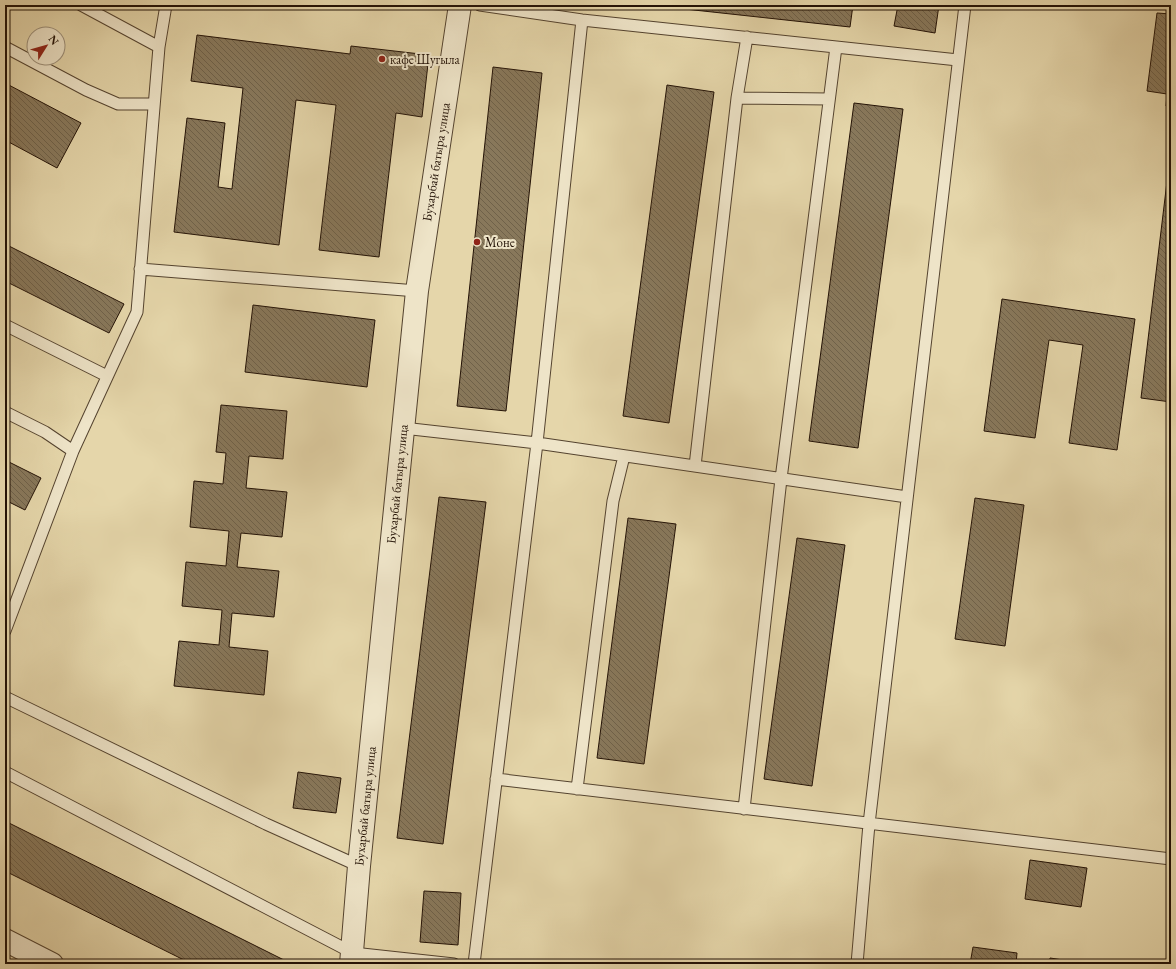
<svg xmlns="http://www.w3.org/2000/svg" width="1176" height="969" font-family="'EB Garamond',serif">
  <defs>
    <pattern id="building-back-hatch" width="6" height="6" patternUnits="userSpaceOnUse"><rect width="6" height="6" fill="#88785b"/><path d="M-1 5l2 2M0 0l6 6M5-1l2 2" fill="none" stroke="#6f6149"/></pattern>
  </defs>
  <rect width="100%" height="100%" fill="#e5d6aa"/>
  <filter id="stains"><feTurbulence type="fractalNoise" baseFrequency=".005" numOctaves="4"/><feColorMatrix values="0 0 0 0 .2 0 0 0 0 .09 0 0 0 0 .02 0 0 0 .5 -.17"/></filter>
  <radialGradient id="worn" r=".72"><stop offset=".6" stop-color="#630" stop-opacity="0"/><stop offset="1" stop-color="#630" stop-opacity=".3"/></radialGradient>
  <path fill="url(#building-back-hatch)" stroke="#231206" d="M648,5H853L850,27Z
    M898,5H939L935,33L894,26Z
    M1157,13L1171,14V106H1166L1167,94L1147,91Z
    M197,35L350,54L351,46L429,55L422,117L396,113L379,257L319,250L336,105L296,100L279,245L174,232L187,118L225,123L218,187L232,189L243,88L191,81Z
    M493,67L542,73L506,411L457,406Z
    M5,83L81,123L57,168L5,140Z
    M667,85L714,92L669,423L623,416Z
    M854,103L903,109L858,448L809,441Z
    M1171,148V402L1141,398Z
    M5,244L124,304L109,333L5,281Z
    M1002,299L1135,319L1117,450L1069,443L1083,345L1049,340L1035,438L984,431Z
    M253,305L375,320L367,387L245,372Z
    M221,405L287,411L283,459L249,456L246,488L287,492L282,537L241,533L237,567L279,571L274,617L232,613L229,647L268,651L264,695L174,686L179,641L219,645L222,610L182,606L186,562L226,566L229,531L190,527L194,481L223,484L226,453L216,452Z
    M5,460L41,478L25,510L5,500Z
    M439,497L486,502L443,844L397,838Z
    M975,498L1024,505L1005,646L955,639Z
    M628,518L676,524L644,764L597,758Z
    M797,538L845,545L812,786L764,779Z
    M298,772L341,778L336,813L293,808Z
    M5,821L292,964H192L5,871Z
    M1030,860L1087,868L1081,907L1025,899Z
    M424,891L461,893L458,945L420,942Z
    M973,947L1017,953L1016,964H970Z
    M1050,958L1090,964H1049Z"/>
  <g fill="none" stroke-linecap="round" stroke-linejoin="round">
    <g stroke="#54432f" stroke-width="13">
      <path id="service" d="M81,5L159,47
        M480,5L582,20L958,60
        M5,47L86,90L118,104H154
        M737,98L829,99
        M140,269L417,291
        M5,325L107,376
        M5,412L45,432L73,451
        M403,428L537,443L907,497
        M695,466L737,98L747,37
        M5,631L73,451L137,312L159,47L166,5
        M5,697L266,824L359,866
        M5,772L353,953L454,964
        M496,779L1171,859
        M577,789L613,501L624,456
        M744,809L781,479L836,47
        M474,964L537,443L582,20
        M857,964L869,824L965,5"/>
    </g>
    <g stroke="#54432f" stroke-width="24">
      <path id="minor" d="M5,940L52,964
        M351,964L359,866L417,291L460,5"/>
    </g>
    <use href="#service" stroke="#eee4c8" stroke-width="11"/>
    <use href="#minor" stroke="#eee4c8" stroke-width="22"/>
  </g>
  <g fill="#8f2418" stroke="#eee4c8" stroke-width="1.5">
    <circle cx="382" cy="59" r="4"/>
    <circle cx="477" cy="242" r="4"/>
  </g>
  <g text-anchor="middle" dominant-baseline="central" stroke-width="4" stroke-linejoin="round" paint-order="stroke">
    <g font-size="13" fill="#231206" stroke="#eee4c8" text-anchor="start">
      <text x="390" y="59">кафе Шугыла</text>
      <text x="485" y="242">Моне</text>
    </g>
    <g font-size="13" fill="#231206" stroke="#eee4c8">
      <text transform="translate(436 162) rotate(-81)">Бухарбай батыра улица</text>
      <text transform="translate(397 484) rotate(-84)">Бухарбай батыра улица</text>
      <text transform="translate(365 806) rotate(-84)">Бухарбай батыра улица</text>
    </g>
  </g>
  <rect width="1176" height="969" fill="none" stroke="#e5d6aa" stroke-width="20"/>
  <rect x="6" y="6" width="1164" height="957" fill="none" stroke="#231206" stroke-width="2"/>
  <rect x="10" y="10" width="1156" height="949" fill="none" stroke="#231206"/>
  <g transform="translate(46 46) rotate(53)"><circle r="19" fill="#eee4c8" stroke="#9d907a"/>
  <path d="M0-3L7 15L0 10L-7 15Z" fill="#8f2418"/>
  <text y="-6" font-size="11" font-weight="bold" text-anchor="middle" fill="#231206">N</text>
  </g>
  <rect width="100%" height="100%" filter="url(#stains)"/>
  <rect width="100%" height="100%" fill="url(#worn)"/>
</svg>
